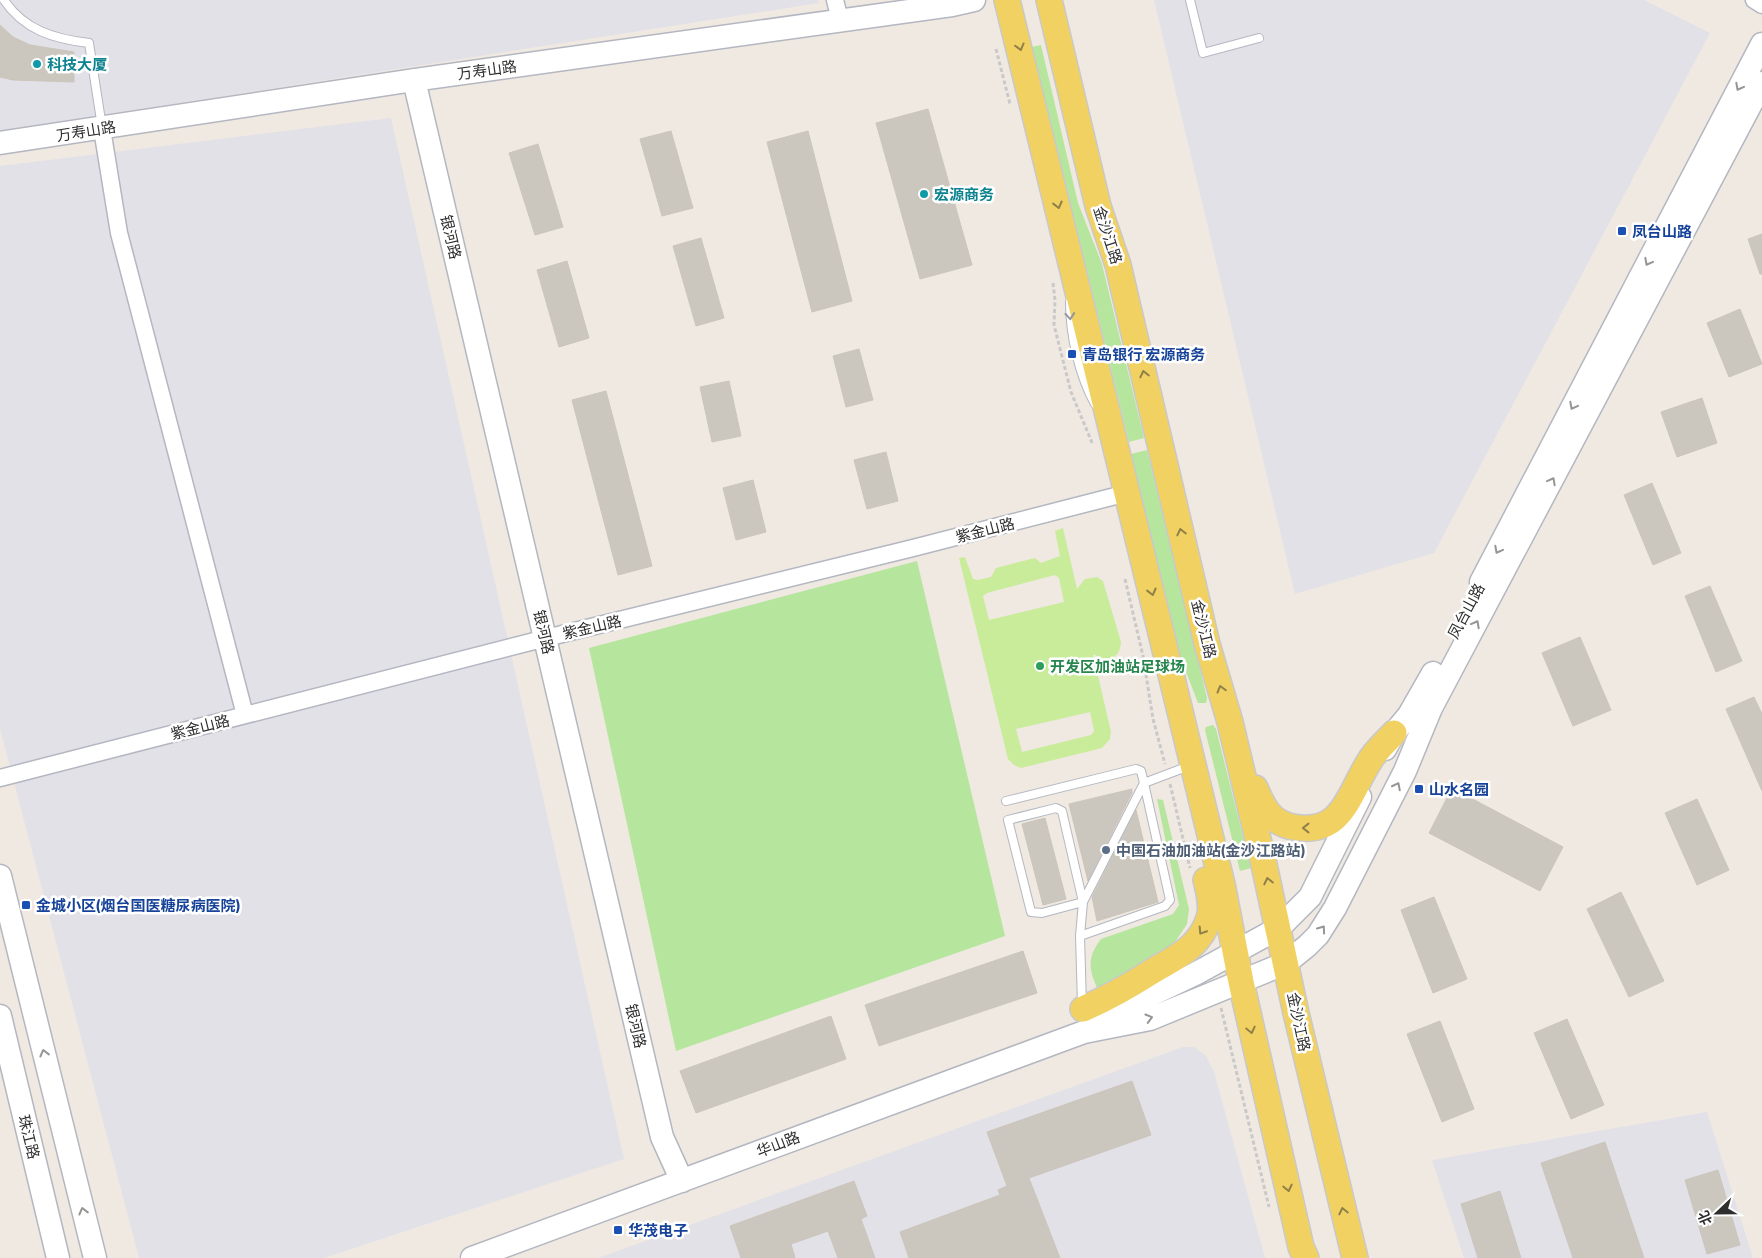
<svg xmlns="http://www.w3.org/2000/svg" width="1762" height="1258" font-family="'Titillium Web','Noto Sans SC',sans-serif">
  <rect width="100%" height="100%" fill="#efe9e1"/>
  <path fill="#e3e1e8" d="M0,0H818L819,3L0,131Z
    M1154,0H1644L1710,33L1434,553L1295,594Z
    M391,118L624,1159L324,1258H139L0,729V166Z
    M1183,1047H1194L1206,1056L1214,1072L1265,1258H598Z
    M1707,1112L1753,1258H1464L1432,1160Z"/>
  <path fill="#b6e59e" d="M1041,45L1078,203L1102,264L1144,438L1129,442L1032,47Z
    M1147,450L1207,698L1206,703H1198L1173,638L1131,454Z
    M917,561L1005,936L676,1051L589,648Z
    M1213,725L1216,729L1251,868L1240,871L1205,730L1206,727Z
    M1157,799L1163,800L1189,909L1187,924L1173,945L1099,992C1089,971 1086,958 1101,939L1173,914L1179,905Z"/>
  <path fill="#c9ec9a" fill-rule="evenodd" d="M1063,528L1077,589L1085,579L1097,577L1103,581L1121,642C1120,654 1116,657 1105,660L1093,654L1111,732L1110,739L1102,748L1021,768L1014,765L1008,759L959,558L965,557L973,579L978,580L991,577L996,568L1035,558L1041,563L1060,556L1055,531ZM1055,575L1059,578L1064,602L989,620L983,596L987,593ZM1090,712L1094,731L1091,735L1022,752L1016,729Z"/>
  <path fill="#cbc7bf" stroke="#cbc5ba" d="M0,25L13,37L30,45L74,52V82L13,80L0,77Z
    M928,109L972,265L920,279L876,123Z
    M671,131L693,208L662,216L640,139Z
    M808,131L852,301L812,312L767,142Z
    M538,144L563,227L535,235L509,153Z
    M1762,234V274H1760L1748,239Z
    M701,238L724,318L696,326L673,246Z
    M567,261L589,338L559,347L537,270Z
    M1740,309L1762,364L1729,377L1707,323Z
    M859,349L873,400L846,407L833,356Z
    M729,381L741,436L712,442L700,387Z
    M606,391L652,566L618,575L572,400Z
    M1702,398L1717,443L1677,457L1661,412Z
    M886,452L898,501L867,509L854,460Z
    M753,480L766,532L736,540L723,488Z
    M1652,483L1681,553L1653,565L1624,495Z
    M1710,586L1742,661L1716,672L1685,596Z
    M1580,637L1611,710L1573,726L1542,653Z
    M1754,697L1762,714V791L1726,709Z
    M1452,788L1563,847L1540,891L1429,833Z
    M1132,789V793L1088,881L1069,804Z
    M1697,799L1729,870L1697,885L1665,813Z
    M1136,810L1158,902L1097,921L1092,897Z
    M1045,818L1066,899L1043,905L1022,824Z
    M1621,892L1664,981L1629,997L1587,909Z
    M1434,897L1467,979L1433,993L1401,910Z
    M1023,951L1037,993L879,1046L865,1005Z
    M831,1016L846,1059L696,1113L680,1071Z
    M1567,1019L1604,1105L1571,1119L1534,1033Z
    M1440,1021L1474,1109L1442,1122L1407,1034Z
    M1132,1081L1151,1135L1029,1178L1060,1258H909L900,1232L1000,1195L998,1190L1007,1186L987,1132Z
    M1605,1142L1644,1258H1573L1541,1163Z
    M1718,1170L1740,1245L1707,1254L1685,1180Z
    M854,1181L867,1216L861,1219L875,1258H838L828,1231L791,1244L795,1258H741L730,1226Z
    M1500,1191L1521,1258H1478L1461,1204Z"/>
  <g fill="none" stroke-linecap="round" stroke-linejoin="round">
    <g stroke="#b4b7c1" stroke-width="10">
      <path id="lane" d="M4,0C24,30 54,39 89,43L102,127
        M1190,0L1203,53L1259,38
        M1070,302C1070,335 1079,375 1095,404
        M1006,801L1136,769L1141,771L1144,783L1083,902L1042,913L1031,912L1008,820L1056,808L1062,811L1083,902L1080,936L1082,1005
        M1080,936L1165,906L1170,900L1144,783L1189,766"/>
    </g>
    <g stroke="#b4b7c1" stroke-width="19">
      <path id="street" d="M835,0L840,20
        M1754,0L1762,5
        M102,129L119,233L245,715
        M0,778L546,638L913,548L1127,493"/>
    </g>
    <g stroke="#b4b7c1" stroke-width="25">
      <path id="secondary" d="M414,80L662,1137L682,1181
        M0,143L414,80L952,5L974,0
        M1481,582L1762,44
        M1385,749L1394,733L1409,715L1433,673
        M0,876L95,1258
        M0,1016L58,1258
        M1096,1025L1125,1007L1195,974L1279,928L1310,897L1360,797
        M472,1258L1084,1032L1150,1019L1286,963L1307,946L1318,935L1335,908L1405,771L1431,708L1762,83"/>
    </g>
    <g stroke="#c9c9c9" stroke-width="28">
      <path id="primary" d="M1007,0L1222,884L1241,982L1301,1247L1306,1258
        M1049,0L1098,206L1118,265L1207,644L1230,722L1263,860L1296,1013L1355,1258
        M1255,788C1263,807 1271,823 1293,827C1343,836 1348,795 1369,762C1375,751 1386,742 1394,733
        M1083,1009C1106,999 1126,988 1148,974C1172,959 1200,949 1209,918C1213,906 1209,892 1206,880"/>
    </g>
    <path stroke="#c9c9c9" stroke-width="3" stroke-dasharray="4 2.5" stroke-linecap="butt" d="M996,49L1010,104
      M1053,283L1055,300L1054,325L1071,392L1093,445
      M1125,579L1143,656L1153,719L1165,764
      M1170,784L1190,868
      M1221,1008L1269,1207"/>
    <use href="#lane" stroke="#fff" stroke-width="8"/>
    <use href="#street" stroke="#fff" stroke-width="16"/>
    <use href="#secondary" stroke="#fff" stroke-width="22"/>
    <use href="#primary" stroke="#f2d163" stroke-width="25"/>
  </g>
  <defs><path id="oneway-chevron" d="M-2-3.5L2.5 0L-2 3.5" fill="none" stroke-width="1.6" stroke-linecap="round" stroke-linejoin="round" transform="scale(1.25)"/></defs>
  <g stroke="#908048">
    <use href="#oneway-chevron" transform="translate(1020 47) rotate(75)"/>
    <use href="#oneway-chevron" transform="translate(1058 205) rotate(76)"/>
    <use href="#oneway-chevron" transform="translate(1144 374) rotate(-103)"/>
    <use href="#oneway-chevron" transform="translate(1181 532) rotate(-103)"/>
    <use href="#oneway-chevron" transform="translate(1152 592) rotate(76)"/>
    <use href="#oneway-chevron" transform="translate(1221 689) rotate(-106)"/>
    <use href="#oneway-chevron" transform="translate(1306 828) rotate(-180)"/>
    <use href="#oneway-chevron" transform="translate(1268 881) rotate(-103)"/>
    <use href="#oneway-chevron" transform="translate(1202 931) rotate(123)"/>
    <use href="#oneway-chevron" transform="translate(1251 1030) rotate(77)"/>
    <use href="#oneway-chevron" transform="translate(1288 1188) rotate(77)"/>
    <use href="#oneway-chevron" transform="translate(1343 1211) rotate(-103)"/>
  </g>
  <g stroke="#969696">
    <use href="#oneway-chevron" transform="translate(1739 87) rotate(118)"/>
    <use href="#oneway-chevron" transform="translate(1648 262) rotate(118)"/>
    <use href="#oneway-chevron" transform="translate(1070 316) rotate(85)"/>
    <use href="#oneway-chevron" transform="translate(1573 406) rotate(118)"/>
    <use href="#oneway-chevron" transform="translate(1552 481) rotate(-62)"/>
    <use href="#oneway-chevron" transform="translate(1498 550) rotate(118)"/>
    <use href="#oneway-chevron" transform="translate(1476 624) rotate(-62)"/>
    <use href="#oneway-chevron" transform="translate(1397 786) rotate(-63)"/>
    <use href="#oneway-chevron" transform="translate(1322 929) rotate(-54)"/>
    <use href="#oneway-chevron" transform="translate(1149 1018) rotate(-16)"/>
    <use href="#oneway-chevron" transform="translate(44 1053) rotate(-104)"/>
    <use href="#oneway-chevron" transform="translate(83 1211) rotate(-104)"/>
  </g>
  <g fill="#0f9aa8" stroke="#fff" stroke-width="2">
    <circle cx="37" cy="64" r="5"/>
    <circle cx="924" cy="194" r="5"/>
  </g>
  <g fill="#1a4fb4" stroke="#fff" stroke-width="2">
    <rect x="1617" y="226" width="10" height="10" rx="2.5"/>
    <rect x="1067" y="349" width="10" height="10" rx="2.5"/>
    <rect x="1414" y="784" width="10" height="10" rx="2.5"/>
    <rect x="21" y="900" width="10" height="10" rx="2.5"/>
    <rect x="613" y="1225" width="10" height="10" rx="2.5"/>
  </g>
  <circle fill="#2e9e5b" stroke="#fff" stroke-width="2" cx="1040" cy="666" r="5"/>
  <circle fill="#5c6f8a" stroke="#fff" stroke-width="2" cx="1106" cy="850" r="5"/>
  <g text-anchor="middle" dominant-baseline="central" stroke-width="5" stroke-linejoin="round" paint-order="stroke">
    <g font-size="15" font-weight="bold" fill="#0d838f" stroke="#fff" text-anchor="start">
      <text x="47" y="64">科技大厦</text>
      <text x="934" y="194">宏源商务</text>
    </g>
    <g font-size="15" fill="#2e2e2e" stroke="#fff">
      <text transform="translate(487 70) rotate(-8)">万寿山路</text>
      <text transform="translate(86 131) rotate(-9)">万寿山路</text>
      <text transform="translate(1108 235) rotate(72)">金沙江路</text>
      <text transform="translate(451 237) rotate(77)">银河路</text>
      <text transform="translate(985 530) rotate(-14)">紫金山路</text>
      <text transform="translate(1466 611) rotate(-62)">凤台山路</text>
      <text transform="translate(592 627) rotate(-13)">紫金山路</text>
      <text transform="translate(1204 629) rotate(76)">金沙江路</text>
      <text transform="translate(544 632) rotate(77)">银河路</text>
      <text transform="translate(200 727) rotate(-14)">紫金山路</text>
      <text transform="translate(1299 1022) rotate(78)">金沙江路</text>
      <text transform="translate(636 1026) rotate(77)">银河路</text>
      <text transform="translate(29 1137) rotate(76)">珠江路</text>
      <text transform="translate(778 1144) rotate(-21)">华山路</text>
    </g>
    <g font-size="15" font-weight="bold" fill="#164399" stroke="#fff" text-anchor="start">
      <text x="1632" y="231">凤台山路</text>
      <text x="1082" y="354">青岛银行 宏源商务</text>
      <text x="1429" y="789">山水名园</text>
      <text x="36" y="905">金城小区(烟台国医糖尿病医院)</text>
      <text x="628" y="1230">华茂电子</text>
    </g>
    <g font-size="15" font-weight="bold" fill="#27864d" stroke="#fff" text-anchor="start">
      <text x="1050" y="666">开发区加油站足球场</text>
    </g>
    <g font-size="15" font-weight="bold" fill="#4e5e75" stroke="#fff" text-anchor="start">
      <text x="1116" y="850">中国石油加油站(金沙江路站)</text>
    </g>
  </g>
  <g transform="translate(1717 1213) rotate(248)" stroke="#ffffff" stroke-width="4" paint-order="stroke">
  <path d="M0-4L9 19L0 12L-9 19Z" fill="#2e2e2e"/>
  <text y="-8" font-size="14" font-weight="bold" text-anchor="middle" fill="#2e2e2e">北</text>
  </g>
</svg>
